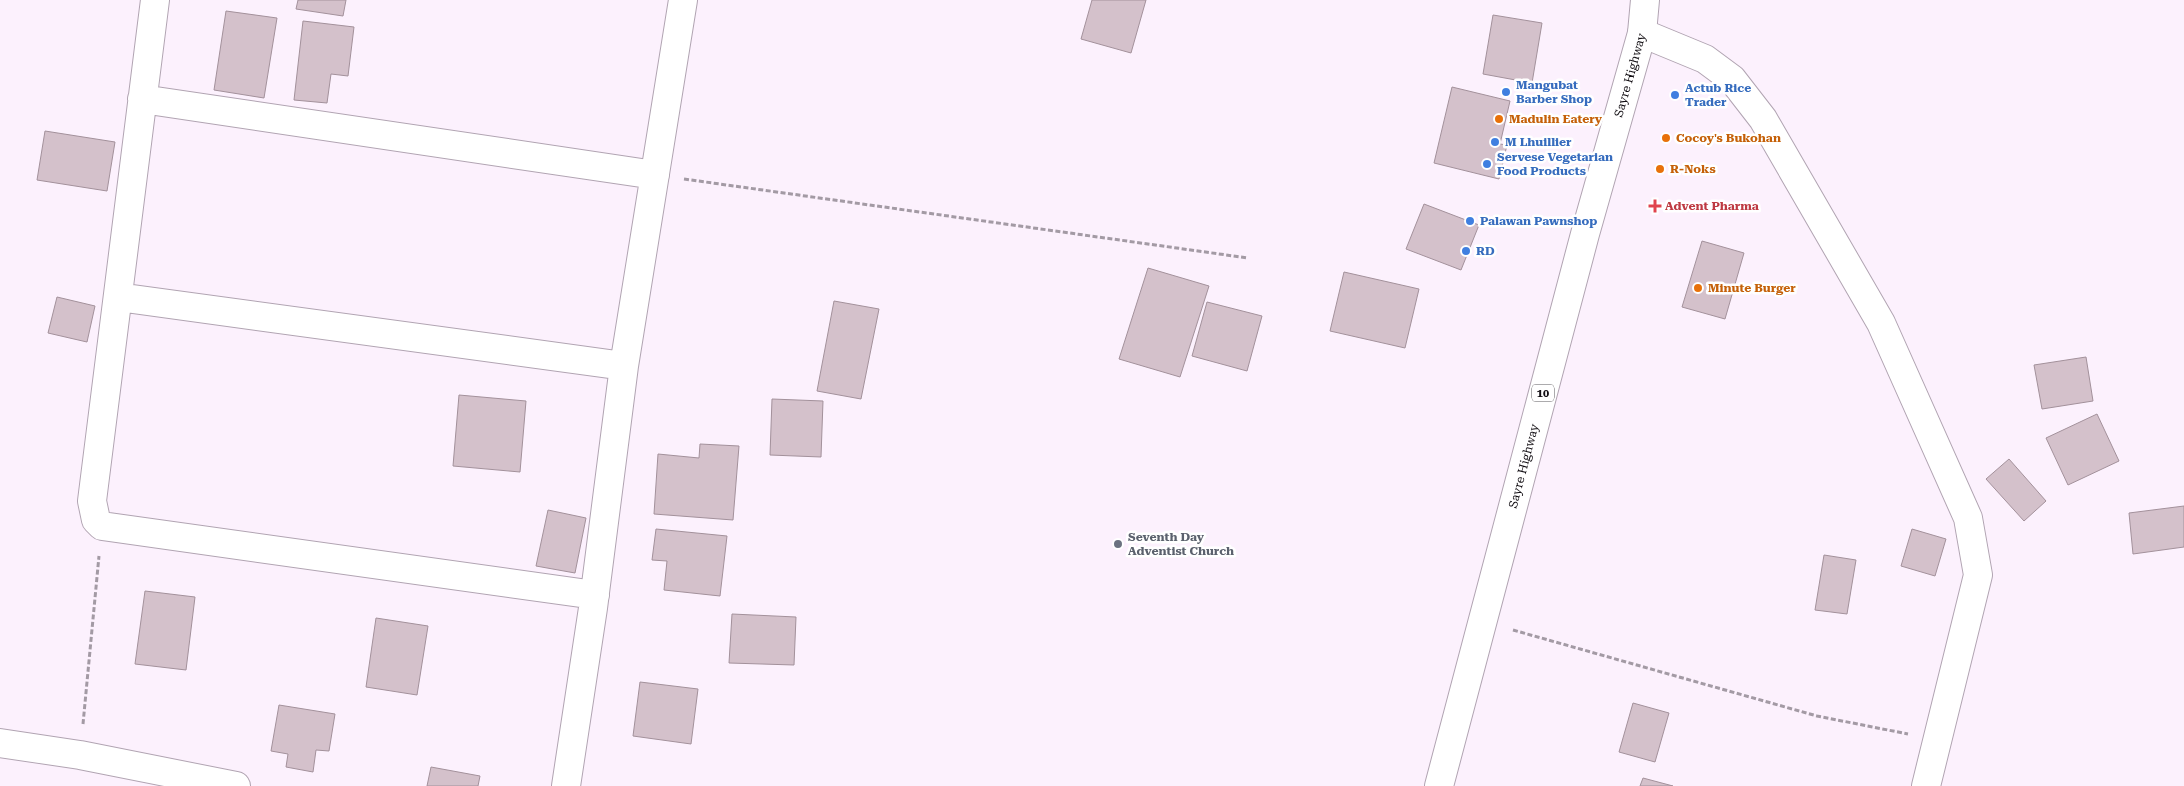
<svg xmlns="http://www.w3.org/2000/svg" width="2184" height="786" font-family="'Roboto Serif',serif">
  <rect width="100%" height="100%" fill="#fcf1fd"/>
  <path fill="#d4c1cb" stroke="#a3919b" d="M298,0H346L343,16L296,9Z
    M1092,0H1146L1131,53L1081,39Z
    M226,11L277,18L264,98L214,90Z
    M1493,15L1542,23L1532,83L1483,74Z
    M303,21L354,27L348,76L331,74L327,103L294,100Z
    M1452,87L1510,101L1500,144L1507,145L1499,179L1434,163Z
    M45,131L115,142L107,191L37,180Z
    M1424,204L1479,225L1461,270L1406,249Z
    M1702,241L1744,253L1725,319L1682,307Z
    M1148,268L1209,286L1180,377L1119,359Z
    M1344,272L1419,289L1405,348L1330,331Z
    M57,297L95,306L87,342L48,333Z
    M834,301L879,309L861,399L817,391Z
    M1207,302L1262,316L1247,371L1192,356Z
    M2086,357L2093,401L2042,409L2034,365Z
    M459,395L526,401L520,472L453,466Z
    M772,399L823,401L821,457L770,455Z
    M2097,414L2119,461L2068,485L2046,438Z
    M700,444L739,446L733,520L654,514L658,454L699,458Z
    M2009,459L2046,501L2024,521L1986,479Z
    M2184,506V547L2133,554L2129,513Z
    M548,510L586,518L575,573L536,566Z
    M656,529L727,536L720,596L664,590L667,561L652,560Z
    M1912,529L1946,539L1935,576L1901,566Z
    M1824,555L1856,560L1847,614L1815,610Z
    M145,591L195,597L186,670L135,664Z
    M732,614L796,617L794,665L729,663Z
    M376,618L428,626L417,695L366,687Z
    M640,682L698,689L691,744L633,736Z
    M1633,703L1669,713L1655,762L1619,752Z
    M279,705L335,714L329,751L316,750L313,772L286,767L288,754L271,751Z
    M431,767L480,776L478,786H427Z
    M1643,778L1673,786H1640Z"/>
  <g fill="none" stroke-linecap="round" stroke-linejoin="round">
    <g stroke="#b1a4b2" stroke-width="30">
      <path id="street" d="M155,0L92,501L96,520L102,526L595,595
        M1642,33L1705,59L1732,79L1763,119L1881,323L1968,518L1978,575L1926,786
        M142,99L655,175
        M118,297L624,366
        M0,743L80,755L236,786
        M566,786L593,608L624,366L683,0"/>
    </g>
    <g stroke="#b1a4b2" stroke-width="30">
      <g id="highway">
        <path id="s1" d="M1439,786L1585,234L1642,33L1645,0"/>
      </g>
    </g>
    <path stroke="#a39aa4" stroke-width="3" stroke-dasharray="5 2.5" stroke-linecap="butt" d="M684,179L1248,258
      M1513,630L1817,716L1908,734
      M83,724L99,556"/>
    <use href="#street" stroke="#fff" stroke-width="28"/>
    <use href="#highway" stroke="#fff" stroke-width="28"/>
  </g>
  <g fill="#3f7fe0" stroke="#fff" stroke-width="2">
    <circle cx="1506" cy="92" r="5"/>
    <circle cx="1675" cy="95" r="5"/>
    <circle cx="1495" cy="142" r="5"/>
    <circle cx="1487" cy="164" r="5"/>
    <circle cx="1470" cy="221" r="5"/>
    <circle cx="1466" cy="251" r="5"/>
  </g>
  <g fill="#e8710a" stroke="#fff" stroke-width="2">
    <circle cx="1499" cy="119" r="5"/>
    <circle cx="1666" cy="138" r="5"/>
    <circle cx="1660" cy="169" r="5"/>
    <circle cx="1698" cy="288" r="5"/>
  </g>
  <path fill="#e0444e" stroke="#fff" stroke-width="2" d="M1652.5 198.5h5v5h5v5h-5v5h-5v-5h-5v-5h5z"/>
  <circle fill="#6b7280" stroke="#fff" stroke-width="2" cx="1118" cy="544" r="5"/>
  <g text-anchor="middle" dominant-baseline="central" stroke-width="5" stroke-linejoin="round" paint-order="stroke">
    <rect fill="#fff" stroke="#59565a" stroke-width="1" x="1532" y="384.5" width="22" height="17" rx="4"/>
    <g font-size="11" font-weight="bold" fill="#120e13">
      <text x="1543" y="393">10</text>
    </g>
    <g font-size="12" fill="#120e13" stroke="#fff">
      <text stroke="none"><textPath href="#s1" startOffset="736">Sayre Highway</textPath></text>
      <text stroke="none"><textPath href="#s1" startOffset="331">Sayre Highway</textPath></text>
    </g>
    <g font-size="12" font-weight="bold" fill="#366cbe" stroke="#fff" text-anchor="start">
      <text x="1516" y="85">Mangubat<tspan x="1516" dy="14">Barber Shop</tspan></text>
      <text x="1685" y="88">Actub Rice<tspan x="1685" dy="14">Trader</tspan></text>
      <text x="1505" y="142">M Lhuillier</text>
      <text x="1497" y="157">Servese Vegetarian<tspan x="1497" dy="14">Food Products</tspan></text>
      <text x="1480" y="221">Palawan Pawnshop</text>
      <text x="1476" y="251">RD</text>
    </g>
    <g font-size="12" font-weight="bold" fill="#c56008" stroke="#fff" text-anchor="start">
      <text x="1509" y="119">Madulin Eatery</text>
      <text x="1676" y="138">Cocoy's Bukohan</text>
      <text x="1670" y="169">R-Noks</text>
      <text x="1708" y="288">Minute Burger</text>
    </g>
    <g font-size="12" font-weight="bold" fill="#be3a42" stroke="#fff" text-anchor="start">
      <text x="1665" y="206">Advent Pharma</text>
    </g>
    <g font-size="12" font-weight="bold" fill="#5b616d" stroke="#fff" text-anchor="start">
      <text x="1128" y="537">Seventh Day<tspan x="1128" dy="14">Adventist Church</tspan></text>
    </g>
  </g>
</svg>
